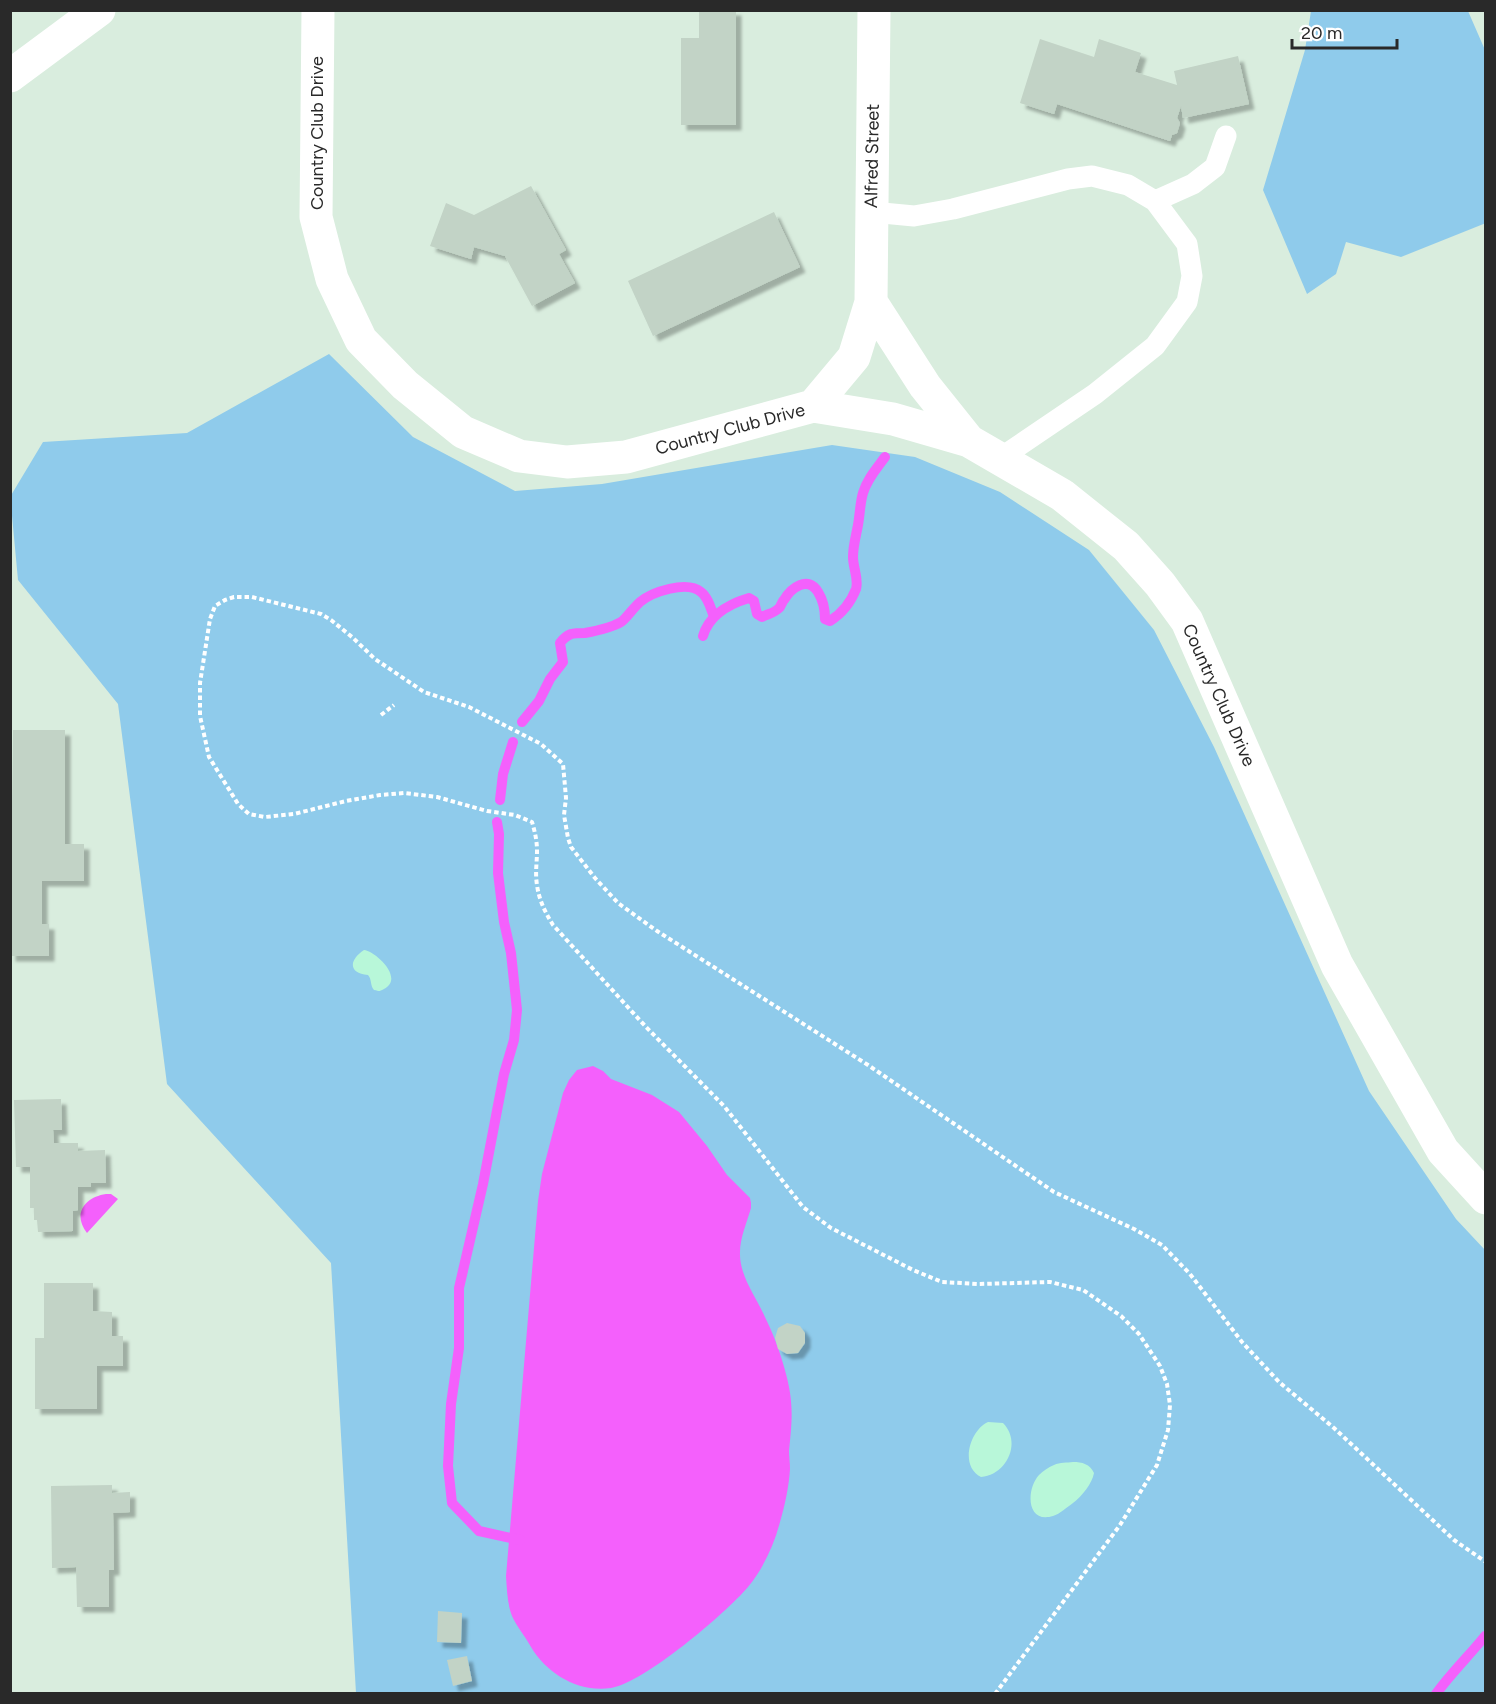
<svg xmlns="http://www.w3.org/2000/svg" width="1496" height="1704" font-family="Figtree,sans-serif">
  <defs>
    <filter id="shadow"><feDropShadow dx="5.5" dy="5.5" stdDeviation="1.5" flood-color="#0004"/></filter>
  </defs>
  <rect width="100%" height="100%" fill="#d9edde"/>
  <path fill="#8fcbeb" d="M1311,11H1468L1485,50L1486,223L1401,257L1346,242L1336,274L1307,294L1263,190L1305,50Z
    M329,354L413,437L515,491L602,484L832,445L915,457L1000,492L1089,550L1154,630L1214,747L1369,1091L1456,1219L1485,1250V1693H356L331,1263L167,1084L118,704L18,580L11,505L10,497L43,442L187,433Z"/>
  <path fill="#b8f7d9" d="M364,950C375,951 405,978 384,989C378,992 380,991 374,990C370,986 372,979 368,975C348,973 349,960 364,950Z
    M988,1422L1003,1423C1022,1442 1007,1475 981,1477C959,1466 970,1430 988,1422Z
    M1073,1462C1082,1462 1090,1464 1094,1473C1092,1484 1082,1496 1073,1503C1067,1507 1060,1514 1053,1516C1026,1524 1026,1489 1039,1475C1043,1471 1049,1467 1054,1465C1060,1462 1067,1463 1073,1462Z"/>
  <path fill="#f460fc" d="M593,1066L603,1071L611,1079L652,1095L679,1112L707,1146L727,1175L750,1198L751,1203V1208C747,1222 740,1238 740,1252C739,1275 755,1295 764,1315C773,1333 781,1354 786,1374C794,1404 792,1421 789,1451C789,1456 790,1463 790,1469C789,1486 785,1505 780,1522C774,1545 763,1569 748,1587C726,1613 644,1683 611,1688C579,1693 547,1674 531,1647C525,1636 517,1627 512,1616C507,1603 507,1589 506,1576L538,1201L542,1174L563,1093L569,1080L577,1070Z
    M106,1194H111L118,1199L87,1233C72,1214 85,1197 106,1194Z"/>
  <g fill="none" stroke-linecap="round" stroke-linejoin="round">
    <path stroke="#f460fc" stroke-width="10" d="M703,636C709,615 729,604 749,598L754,601L757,614L762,617C767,614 775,613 779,608C780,608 783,600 784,600C791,588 808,575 818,592C823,600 825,610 825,619L830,621C841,614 851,602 856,589C859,579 853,568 853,557C853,546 856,536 858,525C860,514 860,503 863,493C867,479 877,468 885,457
      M522,722L539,701L550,679L563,662L560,643C563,639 566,636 571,634C575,633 580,633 585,633C596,631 611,628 621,622C625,620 634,607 640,602C652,592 687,580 701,592C708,597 711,609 714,617
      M500,800L503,774L513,742
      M497,822L499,834L498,873L504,922L511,953L517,1010L514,1040L504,1074L483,1184L459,1288V1348L451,1404L448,1466L452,1503L479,1531L520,1540
      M1436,1694C1451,1673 1469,1656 1485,1636"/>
  </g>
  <path fill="#c2d3c6" filter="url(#shadow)" d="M699,10H736V125H681V38H699Z
    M1040,39L1094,57L1099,39L1141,53L1135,72L1177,85L1174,71L1238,56L1249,104L1183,118L1181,106L1177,118L1180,123L1177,133L1172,135L1170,141L1057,104L1054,114L1020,103Z
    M531,186L566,250L559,254L575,283L532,306L505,256L474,247L471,259L430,246L446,203L474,215Z
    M774,212L800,267L653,336L628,281Z
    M13,730H65V844H84V881H42V924H49V956H10Z
    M61,1099L62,1130H53L54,1143H78V1151L105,1150L106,1183H91V1187H78V1210L73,1211V1231L38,1232L37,1220H34V1208H30V1167H16L14,1100Z
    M44,1283H93V1311L112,1312V1336H123V1366H97V1409H35V1338H44Z
    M787,1323L800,1326L805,1333V1343L798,1353L787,1354L778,1349L775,1338L778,1328Z
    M112,1485V1493L130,1492V1512L113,1513L114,1570H109V1607H77L76,1567L52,1568L51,1486Z
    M438,1611L462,1613L461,1643L437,1642Z
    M467,1656L472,1681L453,1686L447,1660Z"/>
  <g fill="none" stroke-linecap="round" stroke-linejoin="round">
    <path stroke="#fff" stroke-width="4" stroke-dasharray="4.5 3" stroke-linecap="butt" d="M381,715L394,705
      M995,1694L1120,1525L1157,1465L1168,1430L1170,1405L1167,1384L1160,1366L1139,1334L1121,1316L1083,1290L1050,1282L979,1284L942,1282L913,1270L831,1228L803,1207L724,1106L646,1027L553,925C545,912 539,900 537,885C535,873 537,862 537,851C537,841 535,832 532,822L515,815L487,811L437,797L404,793L380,795L346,801L294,814L265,817L249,814L238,804L209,757L200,716V683L210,619L215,606L225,600L234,597H252L321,614L331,620L352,637L375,659L424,692L469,707L541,744L563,764L566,798L564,815L568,838L571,847L595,878L618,903L657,931L868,1065L1054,1192L1134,1229L1162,1245L1190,1274L1242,1342L1279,1382L1334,1428L1454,1540L1486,1562"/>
    <path stroke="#fff" stroke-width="21" d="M1155,201L1193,184L1215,167L1226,136
      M872,212L914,216L953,209L1068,179L1092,176L1128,185L1155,201L1187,244L1192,276L1187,302L1155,346L1095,394L999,459"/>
    <path stroke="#fff" stroke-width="33" d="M318,10L316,217L332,279L361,340L405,385L463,432L519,456L567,462L626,457L813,406L893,419L969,441L1062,495L1126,546L1160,584L1187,621L1337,965L1443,1151L1486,1198
      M10,76L99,10
      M871,302L925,386L969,441
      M813,406L854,357L871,302L874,10"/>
  </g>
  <g text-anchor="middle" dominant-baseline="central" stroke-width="6" stroke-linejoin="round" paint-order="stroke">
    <g font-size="18" fill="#292929" stroke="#fff">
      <text transform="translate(317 133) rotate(-90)">Country Club Drive</text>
      <text transform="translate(872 156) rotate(-89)">Alfred Street</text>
      <text transform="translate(730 429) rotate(-15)">Country Club Drive</text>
      <text transform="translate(1219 695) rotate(66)">Country Club Drive</text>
    </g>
  </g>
  <rect width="1496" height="1704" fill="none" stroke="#292929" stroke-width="24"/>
  <path d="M1292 39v9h105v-9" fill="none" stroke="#292929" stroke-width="3"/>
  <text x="1301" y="39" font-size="18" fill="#292929" stroke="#ffffff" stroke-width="4.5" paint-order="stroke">20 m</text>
</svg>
